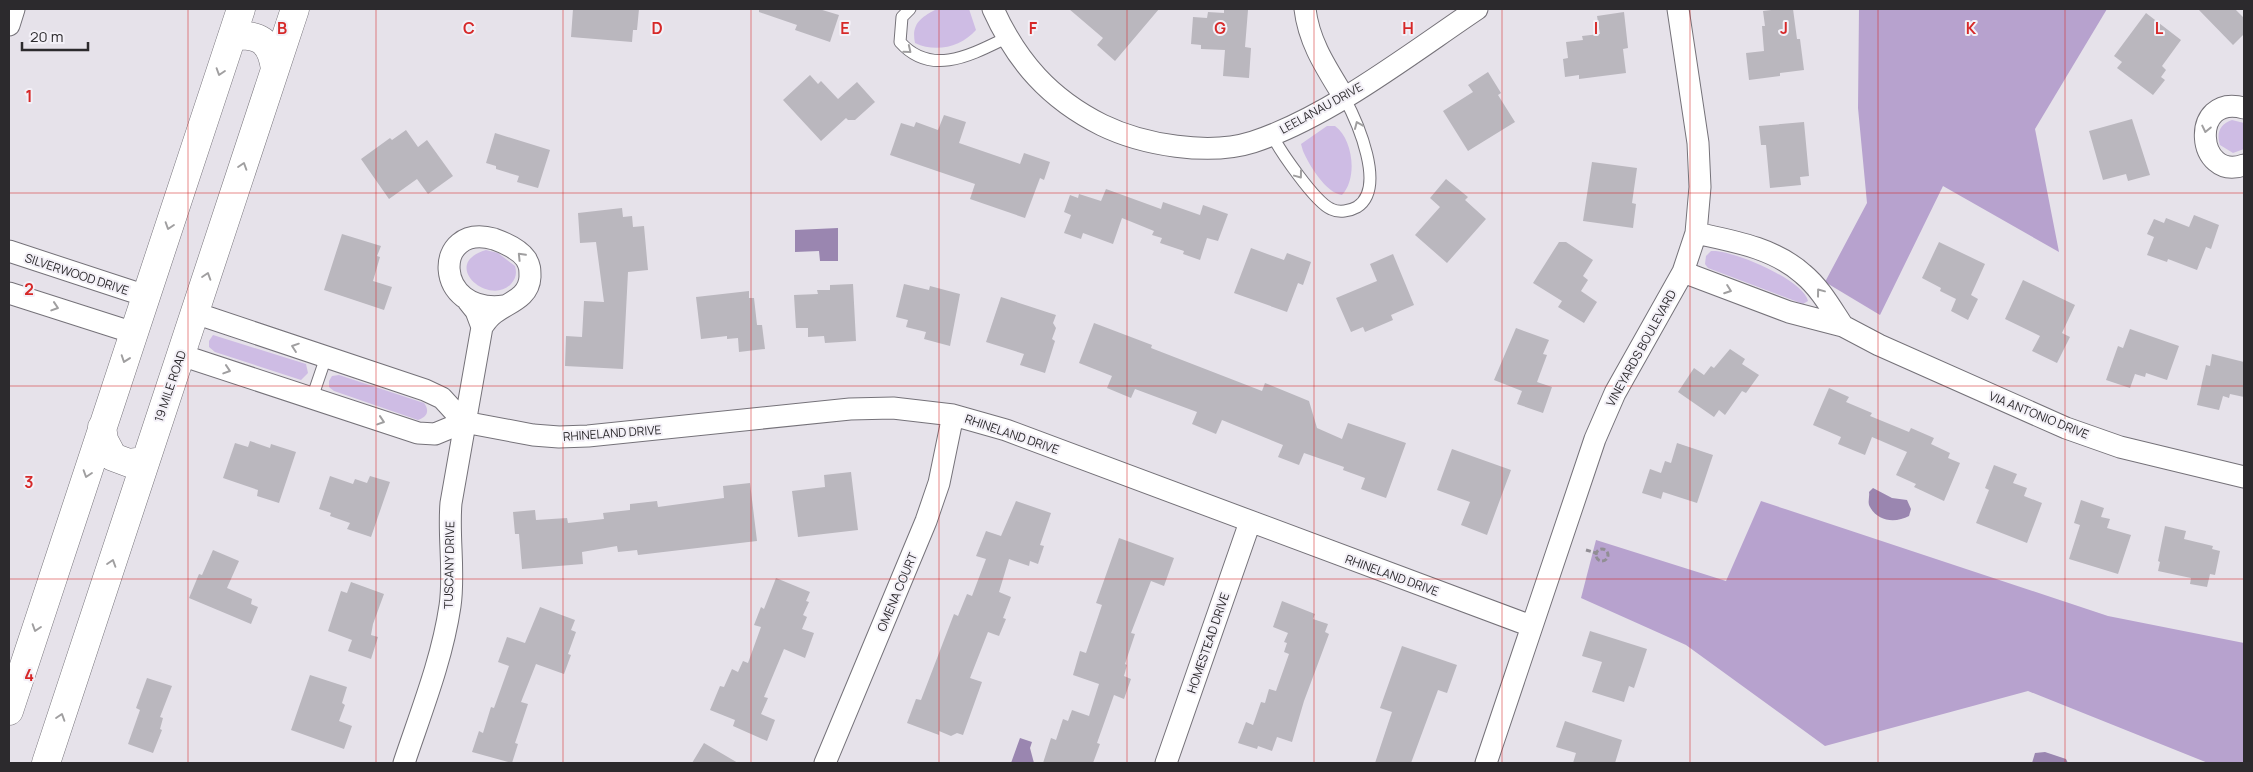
<svg xmlns="http://www.w3.org/2000/svg" width="2253" height="772" font-family="Manrope,sans-serif">
  <rect width="100%" height="100%" fill="#e6e2ea"/>
  <path fill="#cebce4" d="M937,9H969L976,30C961,47 936,53 915,43C911,24 921,17 937,9Z
    M2232,120L2244,123V149L2233,153L2220,145C2216,133 2220,124 2232,120Z
    M1327,126H1335C1353,139 1358,178 1342,195C1326,193 1309,165 1303,151L1301,144Z
    M486,250L498,253L515,266C517,273 516,278 511,284C489,307 439,264 486,250Z
    M1711,251C1731,249 1804,280 1808,301L1803,304L1708,268L1705,264L1706,256Z
    M213,335L306,364L308,373L301,380L215,352L209,347V341Z
    M339,375L424,403C430,411 427,417 418,420L334,391L329,387V381L332,376Z"/>
  <path fill="#b7a2ce" d="M1859,9H2107L2035,129L2059,252L1943,186L1880,315L1825,282L1867,203L1858,108Z
    M1761,501L2108,616L2244,643V763H2208L2028,691L1825,746L1686,645L1581,598L1596,540L1726,581Z"/>
  <path fill="#9a86b0" d="M838,228V261H820L819,251L795,252V230Z
    M1873,488L1892,498L1907,500L1911,509L1909,516C1896,523 1878,522 1870,507C1867,502 1870,497 1869,492Z
    M1020,738L1032,742L1030,748L1034,763H1011Z
    M2045,752L2066,759L2068,763H2032L2035,753Z"/>
  <path fill="#bab7be" d="M573,9H639L637,30H633L632,42L571,37Z
    M759,9H819L839,15L830,42L795,30L797,25L759,12Z
    M1069,9H1159L1115,61L1097,45L1103,38Z
    M1224,9L1248,10L1245,47L1251,48L1249,78L1223,76L1225,50L1201,49V45L1191,44L1193,17L1207,18L1208,12L1224,13Z
    M1780,9H1793L1797,39H1800L1804,70L1780,73V76L1749,80L1746,53L1764,51L1762,26H1765L1763,11Z
    M2198,9H2235L2244,18V34L2233,45Z
    M1624,12L1628,48L1623,49L1626,73L1579,79V75L1565,77L1563,59L1568,58L1566,42L1583,40L1582,36L1600,34L1597,16Z
    M2146,13L2181,40L2162,66L2166,70L2161,77L2165,80L2153,95L2117,68L2122,62L2114,56Z
    M1488,72L1501,93L1498,95L1515,122L1468,151L1443,111L1473,92L1468,85Z
    M810,75L818,84L821,81L838,99L857,82L875,102L855,120H848L846,118L821,141L783,100Z
    M944,115L966,122L959,143L1020,164L1024,153L1050,162L1044,180L1040,178L1025,218L970,199L975,184L890,155L901,123L914,127L916,122L938,130Z
    M2132,119L2150,175L2128,181L2126,174L2103,180L2089,131Z
    M1804,122L1809,176L1800,177L1801,185L1770,188L1766,145H1761L1759,126Z
    M406,130L418,147L427,140L453,176L428,194L417,179L389,199L361,159L390,138L392,140Z
    M495,133L550,150L538,188L517,182L519,176L496,169V166L486,163Z
    M1592,162L1637,168L1632,203L1636,204L1633,228L1583,221Z
    M1446,179L1468,197L1465,200L1486,219L1447,263L1415,235L1440,207L1430,198Z
    M1106,189L1161,209L1163,202L1200,215L1203,205L1228,214L1218,241L1207,238L1200,260L1183,254L1184,251L1160,243L1162,238L1152,235L1154,231L1122,218L1113,244L1083,233L1081,239L1064,233L1071,215L1064,212L1070,195L1078,198L1079,194L1101,201Z
    M622,208L623,217L632,216L633,227L644,226L648,270L628,272L623,369L565,366L566,336L582,337L584,301L604,302L596,242L580,243L578,213Z
    M2194,215L2219,225L2211,249L2206,247L2197,270L2168,259L2167,262L2147,255L2154,237L2147,234L2154,219L2164,223L2166,218L2189,227Z
    M342,234L381,246L377,256L380,257L373,281L392,287L384,310L324,290Z
    M1559,242H1566L1593,260L1583,276L1588,280L1581,291L1597,302L1584,323L1558,307L1562,301L1533,283Z
    M1939,242L1985,264L1971,295L1978,299L1968,320L1951,311L1956,299L1940,291L1941,288L1922,278Z
    M1251,248L1284,260L1287,253L1311,262L1303,285L1298,283L1287,312L1234,293Z
    M1393,254L1414,305L1391,315L1393,320L1365,332L1363,327L1351,332L1336,298L1377,281L1370,264Z
    M2023,280L2075,305L2062,333L2070,337L2057,363L2032,351L2040,336L2005,319Z
    M853,284L856,341L825,343L824,336L808,337V328H796L794,295L818,294L817,290H830V285Z
    M904,284L929,290L930,286L960,294L950,346L924,339L926,332L906,327L908,320L896,317Z
    M749,291V298H754L757,325H762L765,349L739,352L738,338L727,339V336L701,339L696,297Z
    M1001,297L1056,315L1053,323L1056,328L1052,339L1055,341L1045,373L1020,365L1024,354L986,342Z
    M1094,323L1152,345L1151,348L1262,391L1265,383L1309,401L1317,428L1342,439L1348,423L1406,443L1386,498L1361,489L1365,478L1343,470L1344,467L1304,453L1299,465L1278,457L1283,445L1222,420L1216,434L1192,424L1197,412L1135,389L1131,398L1107,388L1112,376L1079,363Z
    M1516,328L1549,340L1543,354L1547,355L1537,382L1552,387L1543,413L1517,404L1522,391L1494,380Z
    M2130,329L2179,346L2167,380L2146,373L2145,377L2135,374L2130,388L2106,380L2118,346L2123,348Z
    M1730,349L1745,359L1742,364L1759,375L1746,393L1742,391L1725,415L1719,410L1714,417L1678,392L1694,368L1704,375L1711,366L1714,368Z
    M2212,354L2244,362V397L2230,394L2229,398L2223,396L2219,410L2197,405L2206,365L2210,366Z
    M1829,388L1849,397L1846,402L1872,413L1870,416L1909,432L1911,428L1934,438L1931,444L1950,453L1948,458L1960,463L1944,501L1914,487L1916,484L1896,475L1907,452L1872,437L1865,455L1838,444L1841,437L1813,425Z
    M250,441L270,448L271,444L296,452L279,503L257,496L258,490L223,478L235,443L248,447Z
    M1677,443L1713,455L1697,503L1663,492L1661,499L1642,493L1650,469L1661,473L1665,461L1671,463Z
    M1452,449L1511,470L1487,535L1461,525L1470,502L1437,490Z
    M1994,465L2017,474L2013,483L2027,488L2024,496L2042,503L2027,543L1976,523L1989,490L1985,488Z
    M851,472L858,530L798,537L792,491L825,487L824,475Z
    M330,476L353,484L355,479L367,483L370,476L390,482L371,537L347,529L350,523L330,516L331,513L319,509Z
    M750,483L757,541L638,555L637,550L618,552L617,546L582,552L583,564L522,569L519,534H515L513,512L535,510L536,520L567,518L568,523L604,519L603,513L630,510V504L657,501L658,507L724,498L723,486Z
    M2081,500L2104,508L2101,517L2110,519L2107,528L2131,535L2118,574L2069,559L2080,525L2074,523Z
    M1016,501L1051,513L1040,545L1044,546L1038,564L1030,561L1029,566L1009,559L999,592L1011,597L1003,618L1006,619L999,636L988,632L970,678L982,682L963,735L957,733L951,736L939,731V735L907,723L916,699L921,700L954,614L958,616L967,594L972,596L986,559L976,556L986,531L1001,536Z
    M2165,526L2186,531L2184,539L2213,546L2212,549L2220,551L2215,575L2210,574L2207,587L2190,584L2191,578L2158,571L2160,562L2158,561Z
    M1119,538L1174,558L1164,586L1151,581L1131,633L1135,634L1125,664L1127,665L1124,676L1131,679L1124,699L1114,695L1097,743L1100,744L1093,763H1043L1051,738L1056,740L1063,719L1068,721L1072,710L1089,716L1099,684L1073,675L1080,651L1086,653L1102,605L1096,603Z
    M213,550L239,561L227,588L252,599L251,604L258,607L251,624L189,598L199,574L202,575Z
    M776,578L810,592L806,601L809,602L803,615L807,617L802,629L814,633L805,658L784,649L764,697L768,698L761,714L775,720L767,741L733,726L735,720L710,710L720,686L724,687L732,669L738,672L743,661L748,663L761,627L754,625L761,607L764,609Z
    M351,582L384,594L373,624L371,635L378,637L371,659L348,651L352,640L328,631L341,591L347,593Z
    M1282,601L1315,614L1313,619L1328,624L1325,632L1329,634L1304,701L1292,742L1277,737L1272,751L1258,746L1257,749L1238,743L1246,722L1253,725L1261,702L1265,703L1269,689L1276,691L1289,654L1284,652L1287,643L1284,642L1288,633L1273,627Z
    M540,607L575,620L571,630L576,632L568,654L571,655L564,674L536,664L521,702L528,704L515,743L518,744L512,763L472,752L479,731L483,733L491,707L494,708L509,666L498,662L507,637L525,643Z
    M1590,631L1647,649L1634,688L1629,686L1624,702L1592,692L1602,662L1582,656Z
    M1402,646L1457,665L1447,693L1438,690L1411,763H1375L1392,712L1380,708Z
    M310,675L347,687L342,703L345,705L339,721L352,726L344,749L291,730Z
    M147,678L172,686L160,717L163,718L160,729L162,730L153,753L128,744L140,710L136,708Z
    M1565,721L1622,740L1615,763H1573L1576,753L1556,747Z
    M704,743L738,763H692Z"/>
  <g fill="none" stroke-linecap="round" stroke-linejoin="round">
    <g stroke="#757279" stroke-width="13">
      <path id="service" d="M910,9L902,17L900,42C931,77 971,55 1006,38
        M1272,135C1280,151 1315,202 1331,209C1339,213 1350,211 1357,207C1387,188 1357,121 1344,97
        M312,398L326,357"/>
    </g>
    <g stroke="#757279" stroke-width="23">
      <path id="minor" d="M993,9C1017,62 1050,99 1102,125C1143,145 1209,156 1253,142C1329,117 1410,54 1477,9
        M1305,9C1309,43 1327,69 1344,97
        M9,25L14,9
        M2244,108C2189,93 2196,182 2244,165
        M9,251L146,296
        M1683,272L1789,312L1843,326C1831,308 1820,288 1803,274C1774,248 1733,241 1696,233
        M9,293L134,333
        M195,313L425,390L442,398L464,422
        M1843,326L1879,345L2066,428L2120,447L2244,477
        M482,327C485,323 488,318 492,315C506,303 529,299 530,277C530,269 530,266 526,259C519,249 505,243 494,239C432,222 433,315 504,306
        M181,355L418,433L435,434L464,422L533,435L559,437L588,436L850,409L893,408L953,415L1006,430L1531,626
        M404,763C421,712 442,660 450,606C455,572 448,537 451,503L482,327L476,311L468,301
        M825,763L926,521L939,483L953,415
        M1166,763L1250,522
        M1486,763L1595,439L1615,393L1683,272L1696,233L1700,187L1698,143L1678,9"/>
    </g>
    <g stroke="#757279" stroke-width="29">
      <path id="secondary" d="M232,36C259,33 271,41 275,69
        M102,427L104,440L113,457L129,463L145,461
        M9,711L241,9
        M46,763L295,9"/>
    </g>
    <path stroke="#918e94" stroke-width="3" stroke-dasharray="5 2.5" stroke-linecap="butt" d="M1596 555a6 6 0 1 1 12 0a6 6 0 1 1-12 0Z
      M1586,550L1596,553"/>
    <use href="#service" stroke="#fff" stroke-width="11"/>
    <use href="#minor" stroke="#fff" stroke-width="21"/>
    <use href="#secondary" stroke="#fff" stroke-width="28"/>
  </g>
  <defs><path id="oneway-chevron" d="M-2-3.5L2.5 0L-2 3.5" fill="none" stroke-width="1.6" stroke-linecap="round" stroke-linejoin="round" transform="scale(1.25)"/></defs>
  <g stroke="#a09fa0">
    <use href="#oneway-chevron" transform="translate(908 50) rotate(39)"/>
    <use href="#oneway-chevron" transform="translate(220 72) rotate(108)"/>
    <use href="#oneway-chevron" transform="translate(1358 125) rotate(-113)"/>
    <use href="#oneway-chevron" transform="translate(2206 129) rotate(102)"/>
    <use href="#oneway-chevron" transform="translate(243 166) rotate(-72)"/>
    <use href="#oneway-chevron" transform="translate(1299 175) rotate(53)"/>
    <use href="#oneway-chevron" transform="translate(169 226) rotate(108)"/>
    <use href="#oneway-chevron" transform="translate(521 256) rotate(-134)"/>
    <use href="#oneway-chevron" transform="translate(207 276) rotate(-72)"/>
    <use href="#oneway-chevron" transform="translate(1728 290) rotate(20)"/>
    <use href="#oneway-chevron" transform="translate(1820 292) rotate(-127)"/>
    <use href="#oneway-chevron" transform="translate(55 307) rotate(18)"/>
    <use href="#oneway-chevron" transform="translate(295 347) rotate(-161)"/>
    <use href="#oneway-chevron" transform="translate(125 359) rotate(109)"/>
    <use href="#oneway-chevron" transform="translate(227 370) rotate(18)"/>
    <use href="#oneway-chevron" transform="translate(381 421) rotate(18)"/>
    <use href="#oneway-chevron" transform="translate(87 474) rotate(108)"/>
    <use href="#oneway-chevron" transform="translate(112 563) rotate(-72)"/>
    <use href="#oneway-chevron" transform="translate(36 628) rotate(108)"/>
    <use href="#oneway-chevron" transform="translate(61 717) rotate(-72)"/>
  </g>
  <path fill="none" stroke="#d62828" stroke-width="1" stroke-opacity="0.55" d="M188,9V763M376,9V763M563,9V763M751,9V763M939,9V763M1127,9V763M1314,9V763M1502,9V763M1690,9V763M1878,9V763M2065,9V763M9,193H2244M9,386H2244M9,579H2244"/>
  <g text-anchor="middle" dominant-baseline="central" stroke-width="4" stroke-linejoin="round" paint-order="stroke">
    <g font-size="12" fill="#2c2a2d" stroke="#f3f0f7">
      <text transform="translate(1321 108) rotate(-29)">LEELANAU DRIVE</text>
      <text transform="translate(77 274) rotate(18)">SILVERWOOD DRIVE</text>
      <text transform="translate(1641 348) rotate(-61)">VINEYARDS BOULEVARD</text>
      <text transform="translate(170 386) rotate(-71)">19 MILE ROAD</text>
      <text transform="translate(2039 415) rotate(22)">VIA ANTONIO DRIVE</text>
      <text transform="translate(612 433) rotate(-4)">RHINELAND DRIVE</text>
      <text transform="translate(1012 434) rotate(19)">RHINELAND DRIVE</text>
      <text transform="translate(449 565) rotate(-89)">TUSCANY DRIVE</text>
      <text transform="translate(1392 575) rotate(20)">RHINELAND DRIVE</text>
      <text transform="translate(897 592) rotate(-67)">OMENA COURT</text>
      <text transform="translate(1208 643) rotate(-71)">HOMESTEAD DRIVE</text>
    </g>
  </g>
  <g font-size="16" text-anchor="middle" font-weight="bold" fill="#d62828" stroke="#f3f0f7" stroke-width="4" stroke-linejoin="round" paint-order="stroke">
    <text x="282" y="34">B</text>
    <text x="469" y="34">C</text>
    <text x="657" y="34">D</text>
    <text x="845" y="34">E</text>
    <text x="1033" y="34">F</text>
    <text x="1220" y="34">G</text>
    <text x="1408" y="34">H</text>
    <text x="1596" y="34">I</text>
    <text x="1784" y="34">J</text>
    <text x="1971" y="34">K</text>
    <text x="2159" y="34">L</text>
    <text x="29" y="102">1</text>
    <text x="29" y="295">2</text>
    <text x="29" y="488">3</text>
    <text x="29" y="681">4</text>
  </g>
  <rect width="2253" height="772" fill="none" stroke="#2c2a2d" stroke-width="20"/>
  <path d="M22 42v8h66v-8" fill="none" stroke="#2c2a2d" stroke-width="2.5"/>
  <text x="30" y="42" font-size="15" fill="#2c2a2d" stroke="#f3f0f7" stroke-width="4" paint-order="stroke">20 m</text>
</svg>
